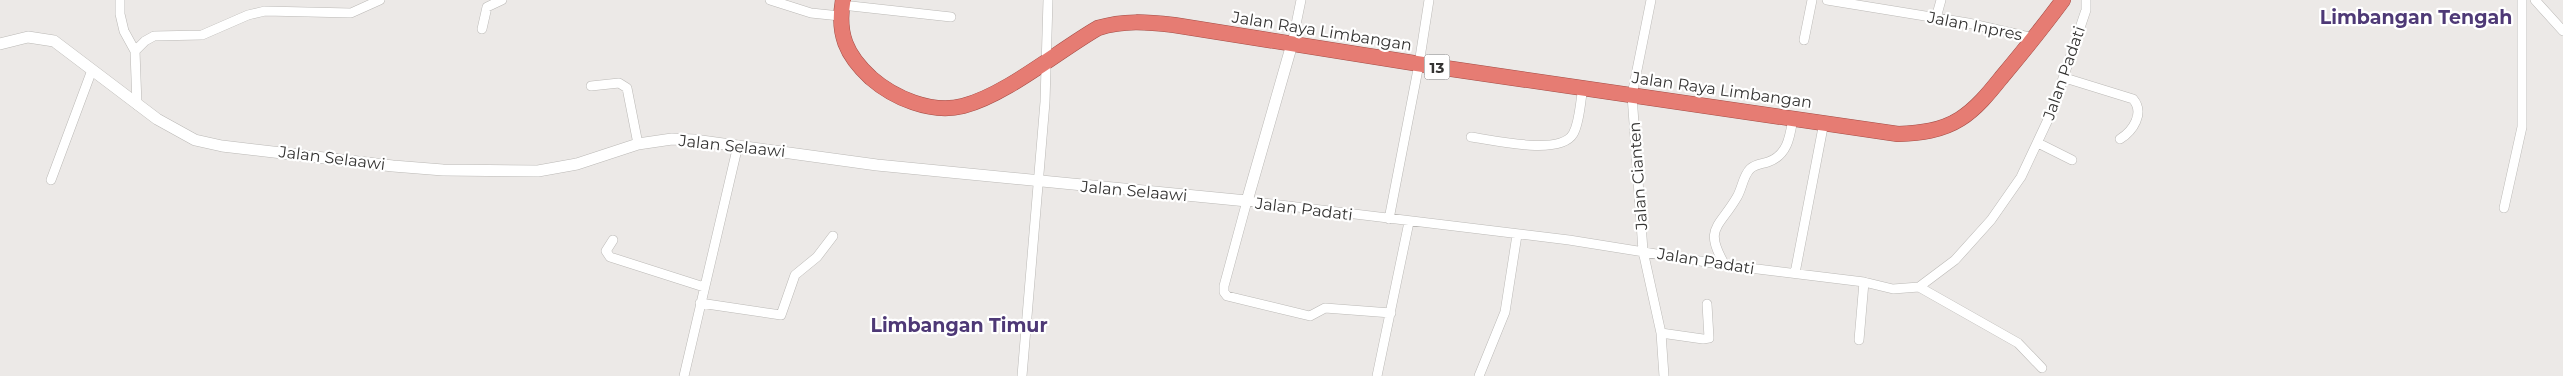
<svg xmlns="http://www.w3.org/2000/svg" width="2563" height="376" font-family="Montserrat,sans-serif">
  <rect width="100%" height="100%" fill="#ece9e7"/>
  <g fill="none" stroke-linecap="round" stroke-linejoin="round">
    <g stroke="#bbb9b6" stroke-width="10">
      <path id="minor" d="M120,0V14L124,31L135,51L137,105
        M770,0L811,13L840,16
        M1651,0L1632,95L1643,251L1661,333L1664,376
        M1827,0L1968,23L2034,38
        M2535,0L2563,31
        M842,5L951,17
        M1936,18L1941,0
        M482,29L487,7L502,0
        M1804,40L1812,0
        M1292,44L1301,0
        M135,51L145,41L154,36L202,35L248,15L265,11L351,13L380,0
        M2065,78L2133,99C2145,113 2133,131 2120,139
        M591,86L619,83L627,88L638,144
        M1471,137C1493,140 1560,156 1573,134C1580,122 1580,102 1583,88
        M2038,143L2072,160
        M51,180L92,70
        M2504,208L2522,127V0
        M1389,219L1419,64L1429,0
        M613,240L606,251L610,257L704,287
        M1725,265C1703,228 1719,228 1737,197C1742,189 1743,176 1750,169C1755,164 1762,164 1768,162C1788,155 1790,136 1793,118
        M1795,273L1824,122
        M1919,287L2018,343L2042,368
        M700,303L781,315L795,275L817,257L833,236
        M1391,313L1325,308L1310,316L1227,296L1224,292V286L1247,201L1569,240L1725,265L1864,282L1893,289L1919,287L1955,260L1991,220L2021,177L2052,111L2086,10V0
        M1661,333L1703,339L1709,338L1707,304
        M1859,340L1864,282
        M684,376L738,145
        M1022,376L1045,102L1048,0
        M1377,376L1409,222
        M1479,376L1505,312L1517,235"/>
    </g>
    <g stroke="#bbb9b6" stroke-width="12">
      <path id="tertiary" d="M0,44L28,37L54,41L157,119L195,140L222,146L393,166L443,170L538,171L577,164L638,144L672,139L694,140L877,165L1247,201L1292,44"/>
    </g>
    <g stroke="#a34d46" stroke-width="16">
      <path id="trunk" d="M843,0C837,34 846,55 871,78C894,98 931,114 963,106C1006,95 1058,51 1098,28C1124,20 1147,22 1174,25L1445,68L1898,134C1920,133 1941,131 1960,119C1976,109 1989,93 2001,78C2022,53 2043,27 2063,0"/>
    </g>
    <use href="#minor" stroke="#fff" stroke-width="9"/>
    <use href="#tertiary" stroke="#fff" stroke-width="11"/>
    <use href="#trunk" stroke="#e67c73" stroke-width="15"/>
  </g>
  <g text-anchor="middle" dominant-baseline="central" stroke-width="4.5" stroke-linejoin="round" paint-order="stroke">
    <rect fill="#fff" stroke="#717070" stroke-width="1" x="1424.5" y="54.5" width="25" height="25" rx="4"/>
    <g font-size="15" font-weight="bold" fill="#343332">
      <text x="1437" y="67">13</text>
    </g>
    <g font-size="16" fill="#343332" stroke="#fff">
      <text transform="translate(1975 26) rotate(11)">Jalan Inpres</text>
      <text transform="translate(1322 31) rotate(9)">Jalan Raya Limbangan</text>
      <text transform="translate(2064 73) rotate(-71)">Jalan Padati</text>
      <text transform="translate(1722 90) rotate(8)">Jalan Raya Limbangan</text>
      <text transform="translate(732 146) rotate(6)">Jalan Selaawi</text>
      <text transform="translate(332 158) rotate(7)">Jalan Selaawi</text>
      <text transform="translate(1638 176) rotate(-94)">Jalan Cianten</text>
      <text transform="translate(1134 191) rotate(5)">Jalan Selaawi</text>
      <text transform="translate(1304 209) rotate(7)">Jalan Padati</text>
      <text transform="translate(1706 261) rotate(9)">Jalan Padati</text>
    </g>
    <g font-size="19" font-weight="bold" fill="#4e3976" stroke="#fff">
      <text x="2416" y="17">Limbangan Tengah</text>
      <text x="959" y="325">Limbangan Timur</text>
    </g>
  </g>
</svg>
